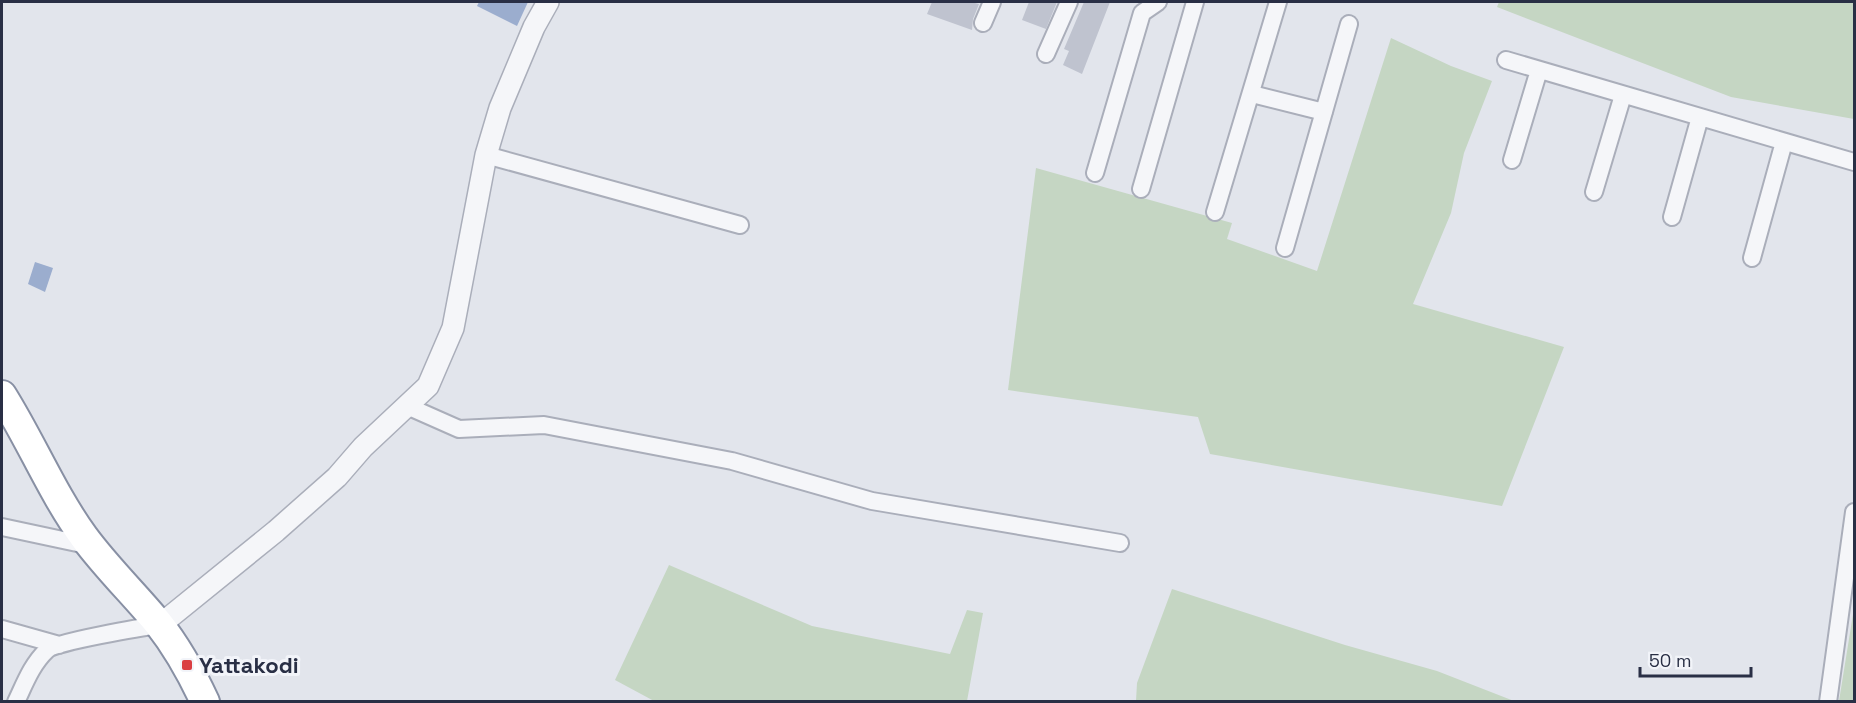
<svg xmlns="http://www.w3.org/2000/svg" width="1856" height="703" font-family="'Space Grotesk',sans-serif">
  <rect width="100%" height="100%" fill="#e2e5ec"/>
  <path fill="#c5d6c3" d="M1499,2H1854V119L1731,97L1497,7Z
    M1391,38L1451,66L1492,81L1464,153L1451,213L1413,304L1564,347L1502,506L1210,454L1198,417L1008,390L1036,168L1232,223L1227,239L1317,271Z
    M669,565L812,626L950,654L967,610L983,613L967,701H654L615,680Z
    M1172,589L1345,645L1437,671L1514,701H1136L1137,683Z
    M1854,608V701H1839Z"/>
  <path fill="#9badce" d="M479,2H528L517,26L477,6Z
    M35,262L53,268L45,292L28,284Z"/>
  <path fill="#bfc3cf" d="M932,2H971L979,4L973,19L972,30L927,14Z
    M1029,2H1057L1046,29L1022,20Z
    M1084,2H1110L1082,74L1063,65L1069,51L1064,49Z"/>
  <g fill="none" stroke-linecap="round" stroke-linejoin="round">
    <g stroke="#aaaeba" stroke-width="20">
      <path id="minor" d="M983,23L992,2
        M1046,54L1069,2
        M1506,60L1854,162
        M1252,94L1324,112
        M486,155L740,225
        M1512,160L1539,70
        M1095,173L1142,13L1158,2
        M1141,189L1195,2
        M1594,192L1623,95
        M1215,212L1278,2
        M1672,217L1700,117
        M1285,248L1349,24
        M1752,258L1784,142
        M407,406L459,429L544,425L732,461L872,501L1120,543
        M2,527L91,546
        M2,629L59,645
        M16,702C25,683 32,664 47,650C55,642 143,627 160,625
        M1828,702L1854,512"/>
    </g>
    <g stroke="#aaaeba" stroke-width="24">
      <path id="tertiary" d="M160,625L276,531L337,477L363,447L428,386L453,328L486,155L500,108L534,27L548,2"/>
    </g>
    <g stroke="#8890a4" stroke-width="32">
      <path id="trunk" d="M2,395C31,441 52,493 84,537C106,567 134,594 158,623C177,647 192,674 205,702"/>
    </g>
    <use href="#minor" stroke="#f5f6f9" stroke-width="16"/>
    <use href="#tertiary" stroke="#f5f6f9" stroke-width="21"/>
    <use href="#trunk" stroke="#fff" stroke-width="28"/>
  </g>
  <rect fill="#da3e42" stroke="#f2f4f9" stroke-width="2" x="181" y="659" width="12" height="12" rx="3"/>
  <g text-anchor="middle" dominant-baseline="central" stroke-width="6" stroke-linejoin="round" paint-order="stroke">
    <g font-size="22" font-weight="bold" fill="#292f45" stroke="#f2f4f9" text-anchor="start">
      <text x="199" y="665">Yattakodi</text>
    </g>
  </g>
  <rect width="1856" height="703" fill="none" stroke="#292f45" stroke-width="6"/>
  <path d="M1640 667v9h111v-9" fill="none" stroke="#292f45" stroke-width="3"/>
  <text x="1649" y="667" font-size="18" fill="#292f45" stroke="#f2f4f9" stroke-width="4.5" paint-order="stroke">50 m</text>
</svg>
